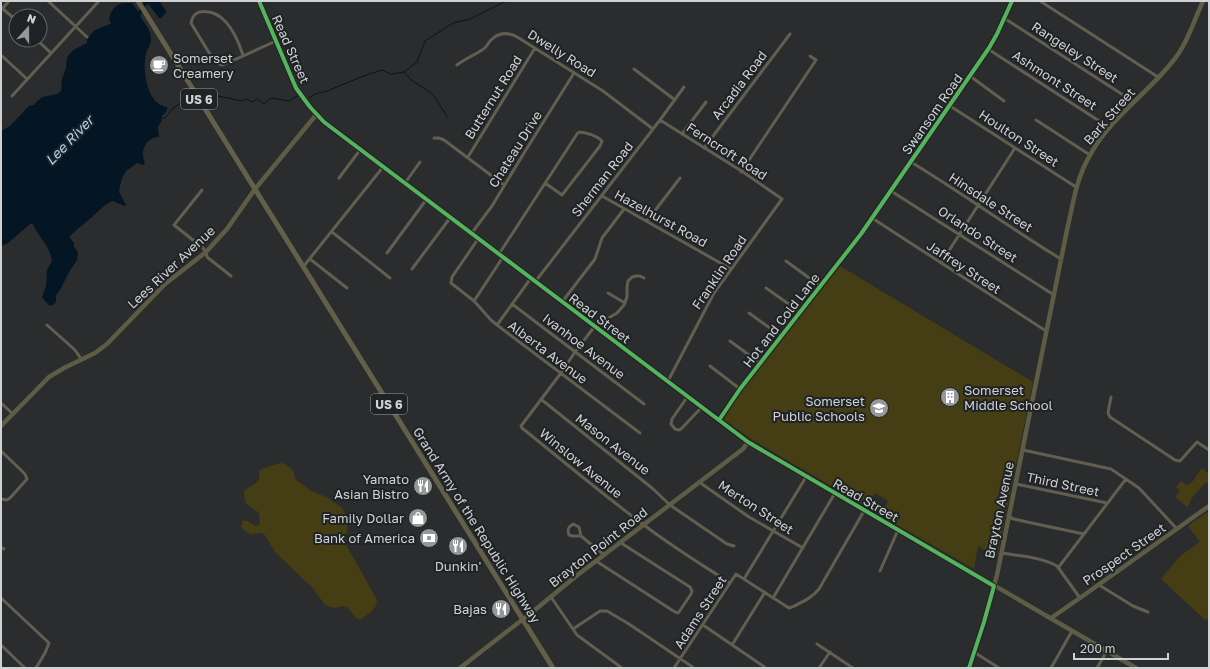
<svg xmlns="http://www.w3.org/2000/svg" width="1210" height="669" font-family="'Golos Text',sans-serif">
  <rect width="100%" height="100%" fill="#2a2c2e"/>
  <path fill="#453d14" d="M840,266L1033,382L997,557L978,546L974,569L880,515L888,501L875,493L867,507L751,439L723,419L737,397Z
    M281,463L285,464L292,469L296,480L310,490L328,498L342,508L348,520L346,537L347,546L377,600L376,606L371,612L360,620L356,618L347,607L343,606L334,608L325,605L312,587L303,579L275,552L265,535L261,533L251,534L245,531L241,527L243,520L248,521L256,526L260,524L259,513C255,509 249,507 245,502L244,491C250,485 262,485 259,471L261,469Z
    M1202,468L1209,474V484L1206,482L1191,499L1189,505L1187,507L1175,497L1180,491L1176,487L1181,481L1187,485L1193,481Z
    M1209,511V618L1205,620L1161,579L1180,556L1200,542L1188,526Z"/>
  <path fill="#041524" d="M144,1H164L160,2L161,4L166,11L165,14L160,19L150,6L148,4L146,5L140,16C144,23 152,31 151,39C151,45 147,49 146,54C142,70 147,105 167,107C168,112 164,114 161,117L162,120L158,127L159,137C150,137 143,144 143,154C143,157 144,160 145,164L143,165L137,163L126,171L122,178L120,186L119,192L126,205L125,206L112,201C104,205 99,211 92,217C85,223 77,229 70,236V238L74,243V247L78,252L77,260L68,274L60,290L56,295V302L53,305L50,306L45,301L42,297L46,286L47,270L52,261C49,243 39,239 33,224H30L8,243L1,246V131L10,126L29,106L34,105L38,100L43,97L57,94L61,91L62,79L66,68L67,58L71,52L75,49L87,43V39L95,30L110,24L111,23L109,20C110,11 116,3 125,3C127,3 131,3 132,3C134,5 136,9 138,11H139Z"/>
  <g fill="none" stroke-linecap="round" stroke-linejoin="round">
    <path stroke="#041524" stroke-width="1" d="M404,72L411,80L433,94L448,118
      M204,93L242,101L246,99L253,102L257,99L264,104L271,98L289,101L297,96
      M309,98L315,94L327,91L366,75L382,70L391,74L404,72L417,62L425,41L453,23L470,19L504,2L511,1
      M160,118H165L173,108L187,99"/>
    <path stroke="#625f51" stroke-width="3" d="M48,1L87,37
      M1040,1L1158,77
      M3,9L16,20
      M1,10L9,1
      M1004,18L1134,102
      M37,40L51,53
      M988,49L1110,128
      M1,55L27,79
      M243,55C237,37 224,8 200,12C195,13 192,17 191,23L214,61L219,64L223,65L276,41
      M457,65C466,58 473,56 482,50C486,48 488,44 490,41C500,30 512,33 522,40L603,91L653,129
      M634,69L675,100
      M970,76L1004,101
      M12,96L99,1
      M950,106L1076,187
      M660,120L743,172L782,199L714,293L668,381
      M1036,120L1090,155
      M682,134L706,102
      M434,138H439L444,140L504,185
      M704,148L790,34
      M468,157L535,48
      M911,162C962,193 1010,228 1061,259
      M741,172L816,60L810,56
      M339,178L360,150
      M405,183L420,162
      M202,190L174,225L203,248L206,252L207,257L231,276
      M891,191L1054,295
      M602,196L731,269
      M872,218L1046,331
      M647,221L680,178
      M332,232L390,278
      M471,234L492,206L524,153L574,73
      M478,239L452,277L451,283L474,301L491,320L497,325L640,433
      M387,253L426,200
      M499,254L577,134L579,132C586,132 597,136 602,141L600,146L562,195L545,183
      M310,259L347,288
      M786,261L820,286
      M941,263L1015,148
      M303,267L383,167
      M412,269L450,218
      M644,278L640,276H636L632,277L628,281L627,287V297L624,305L617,313L595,326L575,352L561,373L521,426L522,428C563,461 602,494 644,525C671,546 701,564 730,583
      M535,282L660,120L684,87
      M766,288L800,312
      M608,293L625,303
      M474,301L503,257
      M562,302L595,259L602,238L624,209
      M512,304L644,404
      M749,313L781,336
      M47,325L75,350L82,360
      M497,325L531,278
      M730,341L760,363
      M710,366L740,389
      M688,396L672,419L671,424L675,429L679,430L681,429L702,407
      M1111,397L1108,413L1110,417L1175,460L1180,461L1197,442L1209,450
      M542,400L652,488L670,505L727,544L734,546
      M1,403L13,414
      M719,420L740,389L861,234L989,48L997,34L1012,1
      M1023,450L1111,469L1139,488L1177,529
      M1,451L25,474L27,479L10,498L7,500L1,499
      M699,482L749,517L803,548
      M1016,484L1107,503
      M1009,517L1014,519L1041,525L1084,534
      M573,524L579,527L581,536H573L569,535C567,530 568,527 573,524Z
      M581,536L604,555
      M1,547L4,549
      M1002,553C1019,556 1041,557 1057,566L1080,598
      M596,561L675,612L678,613L679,612L691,594L692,591L690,587L621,543
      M1058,568L1126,479
      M880,571L898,530
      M744,579L806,477
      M1099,585L1133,606L1148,612
      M551,597L577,635L622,668
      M1,598L49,643L45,653L36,668
      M773,598L835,493
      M703,625L766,668
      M573,629L600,611H607L629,624L694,668
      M817,644L853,668
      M1,645L25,668
      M732,645L765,592
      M974,652L999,668
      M674,668L736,574L789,608L792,607C802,602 812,598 819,589L864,511
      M819,668L830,652
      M1051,668L1072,631
      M1097,668L1107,651"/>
    <path stroke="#5f5c46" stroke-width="4.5" d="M259,1L292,78L300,94L316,115L353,145L748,442L1136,668
      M1,426L49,377L64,368L95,353L107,344L165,284L206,252L227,229L255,189L316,115
      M1051,618L1080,598L1209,506
      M460,668L536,609L575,577L743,449L748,442
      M969,668L984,622L997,575L1067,230C1073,205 1076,179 1089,157C1109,119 1147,94 1173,61C1187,44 1194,21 1203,1"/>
    <path stroke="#635f49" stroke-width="5" d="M138,1L553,668"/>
    <g stroke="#202325" stroke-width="6">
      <path id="cycleway" d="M259,1L296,88L310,107L324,122L748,442L994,586L984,622L969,668
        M719,420L740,389L861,234L989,48L997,34L1012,1"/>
    </g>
    <use href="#cycleway" stroke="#56b35d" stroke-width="4"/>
  </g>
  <defs>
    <g id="cafe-disc" transform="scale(1)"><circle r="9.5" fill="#959899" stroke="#202325"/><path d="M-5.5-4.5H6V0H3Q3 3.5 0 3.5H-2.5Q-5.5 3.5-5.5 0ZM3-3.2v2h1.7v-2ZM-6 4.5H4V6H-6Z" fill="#fff"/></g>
    <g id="building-disc" transform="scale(1)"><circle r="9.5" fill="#959899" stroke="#202325"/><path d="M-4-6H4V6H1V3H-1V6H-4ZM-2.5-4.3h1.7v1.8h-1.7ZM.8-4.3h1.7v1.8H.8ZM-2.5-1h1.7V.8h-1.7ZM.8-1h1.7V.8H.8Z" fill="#fff"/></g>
    <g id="school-disc" transform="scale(1)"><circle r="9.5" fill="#959899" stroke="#202325"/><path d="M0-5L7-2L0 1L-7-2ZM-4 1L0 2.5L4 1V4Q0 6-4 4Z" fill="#fff"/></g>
    <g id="restaurant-disc" transform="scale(1)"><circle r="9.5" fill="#959899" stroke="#202325"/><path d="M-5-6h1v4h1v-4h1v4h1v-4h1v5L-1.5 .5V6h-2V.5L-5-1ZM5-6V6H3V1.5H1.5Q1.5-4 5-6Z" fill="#fff"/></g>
    <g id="shop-disc" transform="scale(1)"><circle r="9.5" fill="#959899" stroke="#202325"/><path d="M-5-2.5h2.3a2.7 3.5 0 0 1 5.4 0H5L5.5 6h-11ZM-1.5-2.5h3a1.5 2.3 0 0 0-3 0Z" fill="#fff"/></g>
    <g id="bank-disc" transform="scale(1)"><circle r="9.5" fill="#959899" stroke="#202325"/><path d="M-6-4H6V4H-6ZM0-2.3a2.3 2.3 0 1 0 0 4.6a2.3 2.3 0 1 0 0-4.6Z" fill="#fff"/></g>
  </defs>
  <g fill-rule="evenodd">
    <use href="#cafe-disc" x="159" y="65"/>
    <use href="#building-disc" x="950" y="397"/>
    <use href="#school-disc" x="879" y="408"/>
    <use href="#restaurant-disc" x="423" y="486"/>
    <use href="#shop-disc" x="418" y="518"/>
    <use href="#bank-disc" x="429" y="538"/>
    <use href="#restaurant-disc" x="458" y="546"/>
    <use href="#restaurant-disc" x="501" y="609"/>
  </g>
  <g text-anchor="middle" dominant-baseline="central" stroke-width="4" stroke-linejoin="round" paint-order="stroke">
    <g fill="#202325" stroke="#9a9e9f" stroke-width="1">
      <rect x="181" y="89" width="36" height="20" rx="3"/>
      <rect x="371" y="394" width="36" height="20" rx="3"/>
    </g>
    <g font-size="12" font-weight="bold" fill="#cfd2d3">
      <text x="199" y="99">US 6</text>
      <text x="389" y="404">US 6</text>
    </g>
    <g font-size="13" fill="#cfd2d3" stroke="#202325">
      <text transform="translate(291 49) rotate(66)">Read Street</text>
      <text transform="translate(1075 52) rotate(33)">Rangeley Street</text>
      <text transform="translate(562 53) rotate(32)">Dwelly Road</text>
      <text transform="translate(1055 80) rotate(33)">Ashmont Street</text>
      <text transform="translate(739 85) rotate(-53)">Arcadia Road</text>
      <text transform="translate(493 97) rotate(-58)">Butternut Road</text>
      <text transform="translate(932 114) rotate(-55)">Swansom Road</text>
      <text transform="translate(1109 116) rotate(-49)">Bark Street</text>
      <text transform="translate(1019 138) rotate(33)">Houlton Street</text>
      <text transform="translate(515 149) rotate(-58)">Chateau Drive</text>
      <text transform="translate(727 151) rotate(33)">Ferncroft Road</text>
      <text transform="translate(602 179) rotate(-52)">Sherman Road</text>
      <text transform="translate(991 202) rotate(33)">Hinsdale Street</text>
      <text transform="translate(661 218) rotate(29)">Hazelhurst Road</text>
      <text transform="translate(978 234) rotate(33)">Orlando Street</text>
      <text transform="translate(171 267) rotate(-43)">Lees River Avenue</text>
      <text transform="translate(964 267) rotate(33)">Jaffrey Street</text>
      <text transform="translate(719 272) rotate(-56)">Franklin Road</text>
      <text transform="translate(600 318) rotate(37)">Read Street</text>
      <text transform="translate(781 320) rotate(-52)">Hot and Cold Lane</text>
      <text transform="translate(584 346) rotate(37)">Ivanhoe Avenue</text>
      <text transform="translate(548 352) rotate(37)">Alberta Avenue</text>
      <text transform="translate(613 444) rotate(38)">Mason Avenue</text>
      <text transform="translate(581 463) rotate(39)">Winslow Avenue</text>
      <text transform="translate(1063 484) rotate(12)">Third Street</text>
      <text transform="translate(866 500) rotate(30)">Read Street</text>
      <text transform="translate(756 507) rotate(33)">Merton Street</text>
      <text transform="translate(999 510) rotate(-78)">Brayton Avenue</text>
      <text transform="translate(477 525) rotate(58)">Grand Army of the Republic Highway</text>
      <text transform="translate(598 547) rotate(-38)">Brayton Point Road</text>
      <text transform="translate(1124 554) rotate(-35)">Prospect Street</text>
      <text transform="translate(700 612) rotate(-57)">Adams Street</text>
    </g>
    <g font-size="13" fill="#cfd2d3" stroke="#202325" text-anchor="end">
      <text x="173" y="58" text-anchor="start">Somerset<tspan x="173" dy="15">Creamery</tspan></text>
      <text x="964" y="390" text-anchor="start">Somerset<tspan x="964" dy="15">Middle School</tspan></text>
      <text x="865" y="401">Somerset<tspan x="865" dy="15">Public Schools</tspan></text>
      <text x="409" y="479">Yamato<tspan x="409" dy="15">Asian Bistro</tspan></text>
      <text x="404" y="518">Family Dollar</text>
      <text x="415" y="538">Bank of America</text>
      <text x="458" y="566" text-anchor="middle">Dunkin'</text>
      <text x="487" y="609">Bajas</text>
    </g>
    <g font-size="14" font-style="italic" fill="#a9d3f0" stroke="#202325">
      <text transform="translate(69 140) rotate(-46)">Lee River</text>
    </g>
  </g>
  <rect width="1210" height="669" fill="none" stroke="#cfd2d3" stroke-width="4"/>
  <g transform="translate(28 28) rotate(21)"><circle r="19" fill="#202325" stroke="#66696b"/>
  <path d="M0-3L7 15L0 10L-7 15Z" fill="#959899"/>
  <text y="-6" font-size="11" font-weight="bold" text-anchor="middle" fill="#cfd2d3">N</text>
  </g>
  <path d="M1074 653v6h94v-6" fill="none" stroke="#cfd2d3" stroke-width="2"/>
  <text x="1080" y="653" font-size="12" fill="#cfd2d3" stroke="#202325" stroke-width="3" paint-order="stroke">200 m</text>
</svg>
